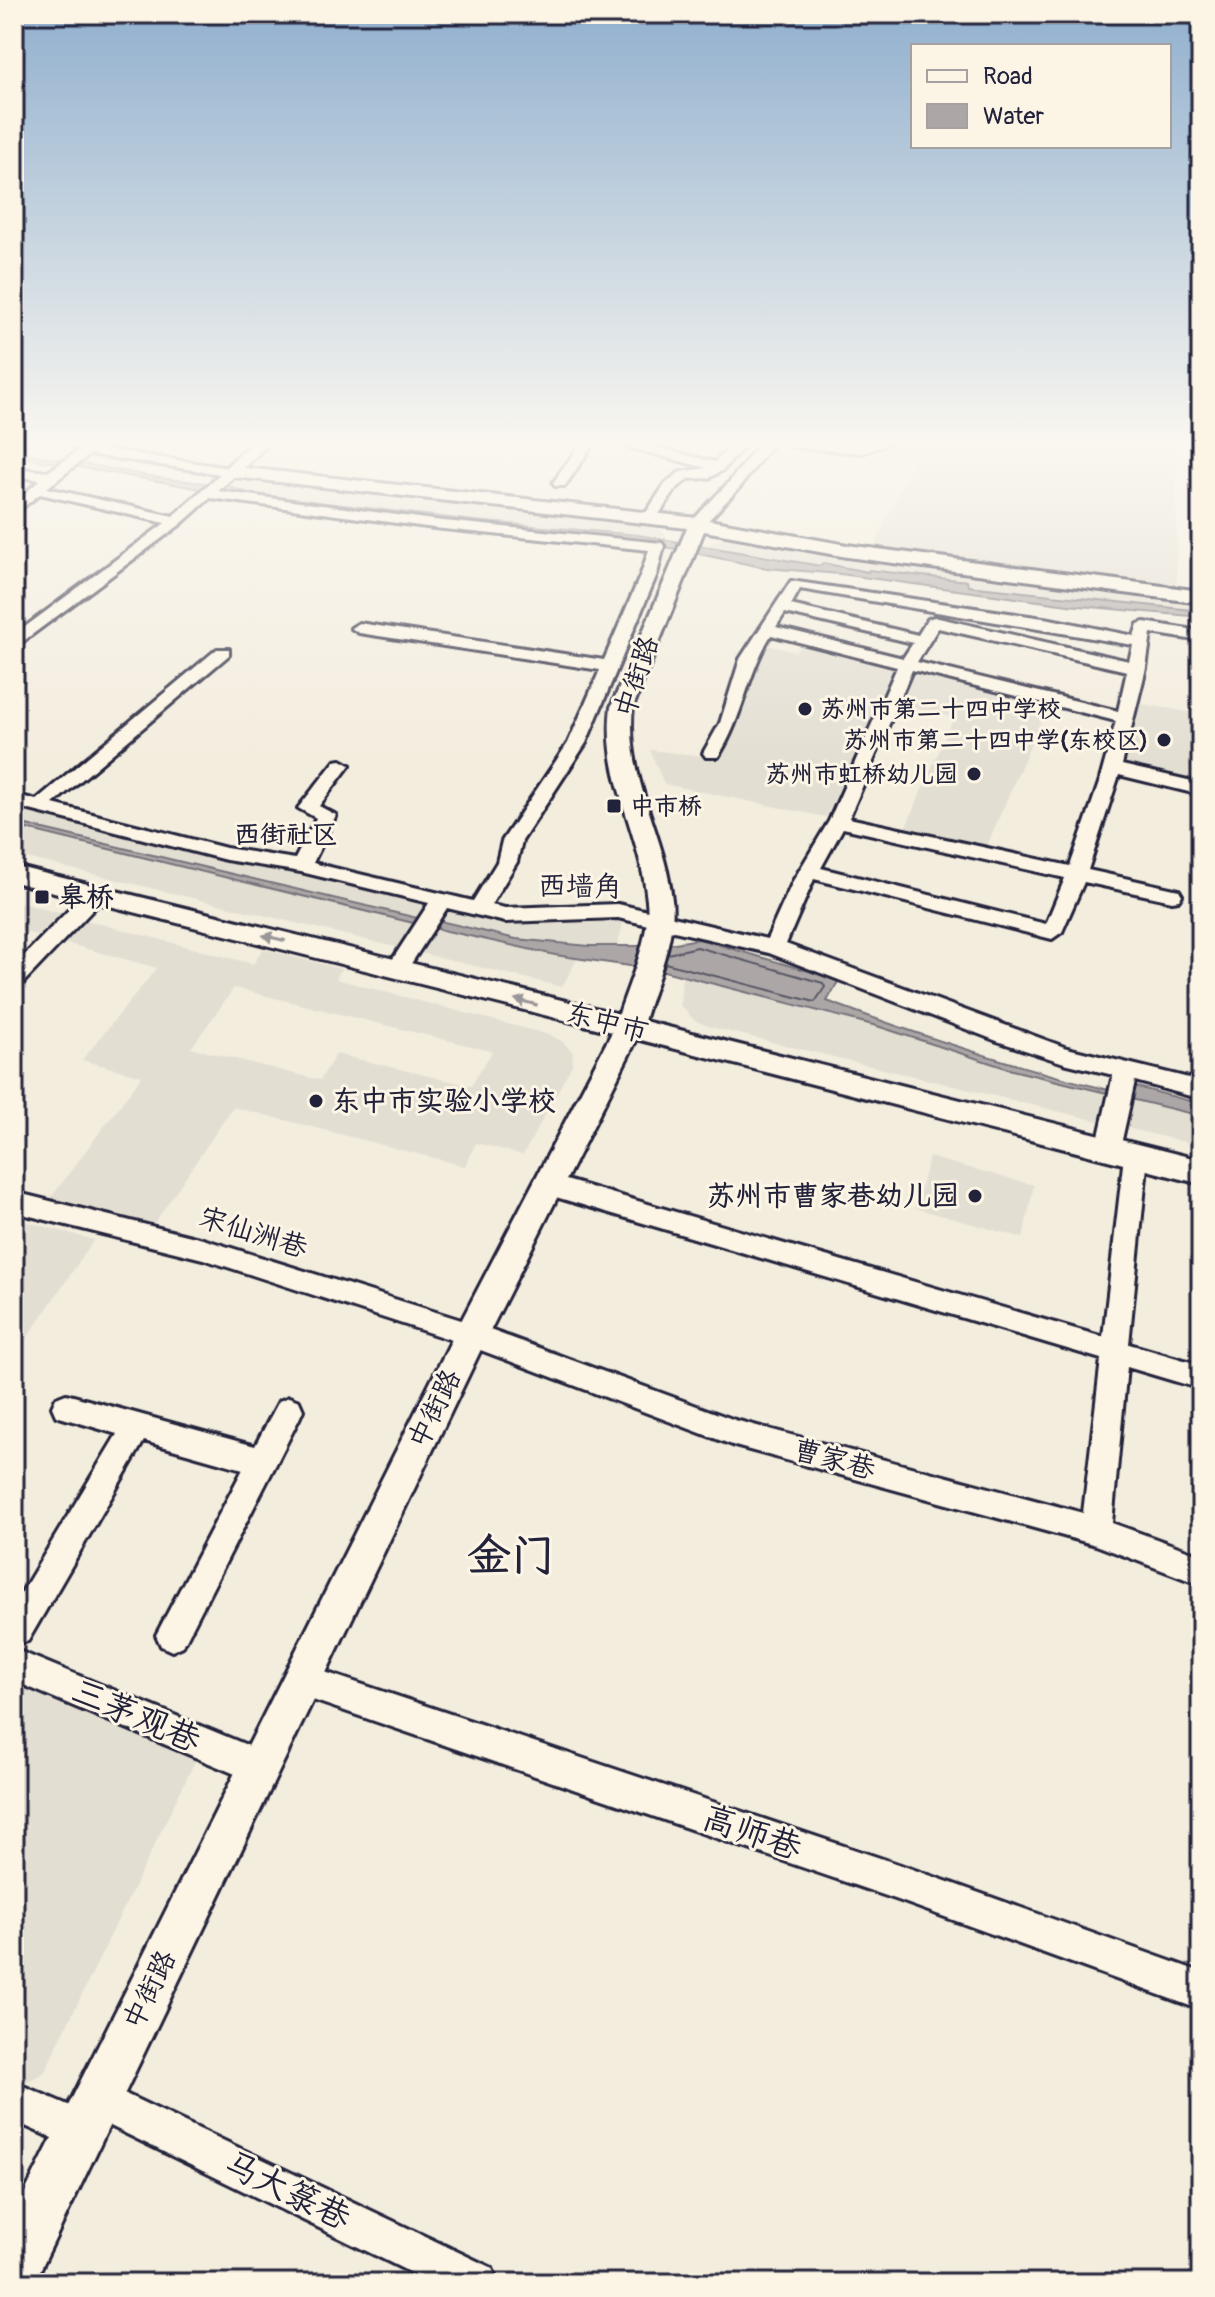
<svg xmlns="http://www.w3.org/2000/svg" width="1215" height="2297" font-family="Pangolin,'LXGW WenKai TC',sans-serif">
  <rect width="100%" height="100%" fill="#f3edde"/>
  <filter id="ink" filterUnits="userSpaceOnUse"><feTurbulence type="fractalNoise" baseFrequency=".0125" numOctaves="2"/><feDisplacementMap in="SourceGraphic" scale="16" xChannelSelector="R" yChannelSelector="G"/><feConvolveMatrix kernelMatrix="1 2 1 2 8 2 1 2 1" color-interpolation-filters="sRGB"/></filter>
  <g filter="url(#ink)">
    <path fill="#e3ded2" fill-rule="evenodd" d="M892,443H1176L1177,589L872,551L915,458L875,451Z
      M232,481L652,526L662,530L666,537L664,540L306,501L237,491L229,486Z
      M725,538L1201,601V611L968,586L967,582L868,572L847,569L848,566L823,563L822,566L709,547L712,542Z
      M756,642L795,652L802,645L900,668L826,817L664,784L650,750L711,757Z
      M910,671L1048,704L985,850L904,831L954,717L895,705Z
      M1136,703L1201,714V782L1120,766Z
      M14,809L497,920L553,924L624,921L617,947L608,964L577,959L562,987L14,855Z
      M14,901L253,964L263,949L341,969L336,979L550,1035L563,1042L573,1053L572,1065L523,1155L476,1143L465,1166L233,1107L151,1228L49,1200L142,1076L82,1060L157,968L14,929ZM234,988L491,1051L492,1052L471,1086L336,1054L320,1080L191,1048Z
      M682,975L877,1026L1042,1078L1201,1116V1146L710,1027L694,1020L680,1005Z
      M929,1157L1034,1185L1023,1238L915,1208Z
      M14,1218L94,1240L14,1357Z
      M14,1683L196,1759L44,2073L28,2081L14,2076Z"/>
    <path fill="#aca7a6" stroke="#75727b" stroke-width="2" d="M14,451L160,478L229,486L251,494L476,521L638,535L821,566L823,563L868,572L869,570L967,581L968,586L1201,611V617L1068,605L840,574L766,568L651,544L436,523L223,493L22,457L14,455Z
      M14,822L417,918L419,916L516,939L589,946H657L699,939L839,980L827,1001C921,1036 1015,1067 1113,1091L1115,1081L1201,1104V1116L1012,1070L877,1026L664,971L555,955L438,929L14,826Z"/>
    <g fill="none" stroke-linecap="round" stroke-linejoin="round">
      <path stroke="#595766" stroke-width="2" d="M665,963L815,1002L825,987L823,983L697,947L668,954"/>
      <g stroke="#22223b" stroke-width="6">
        <path id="minor" d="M67,443H103L99,448L236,469V475L218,491L434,520L662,543L664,546L657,574L586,743L522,841L517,862L491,905L505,908L618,904L767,939L793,881L829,821L897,667L771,635C747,674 743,719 718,757H706L703,753L720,723L740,659L791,581L1050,619L1134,636L1138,624L1144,622L1201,631V641L1151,633L1146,668L1122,765L1201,783V795L1119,775L1088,870L1179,890L1182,895L1179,900L1172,901L1084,882L1062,932L1052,939L814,879L786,944L1067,1048L1201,1081V1099L1135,1081L1120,1149L1116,1156L1108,1158L1100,1156L1096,1149L1113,1075L1064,1063L997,1041L769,953L618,918L505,922L447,908L405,973H391L387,968L429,903L301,872L226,860L14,806V794L36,800L217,649H229V655L53,804L226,848L295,859L316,818L298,808L335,761L341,760L350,765L319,806L336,815L313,863L473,901L497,862L502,841L568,743L600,670L359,633L351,628L359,623L604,660L641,574L649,550L434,528L210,498L181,524L14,648V635L165,523L40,494L14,514V503L40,480L14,476V468L48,472L79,450ZM90,454L94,455L220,474L173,516L47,488ZM800,589L1133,645L1129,661L934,617L928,619L918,635L791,605ZM785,613L913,643L903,658L776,627ZM938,628L1127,671L1118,711L917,662ZM912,670L1116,721L1099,783L1070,866L849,818ZM843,828L1065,878L1046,924L821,868Z
          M581,443H594L565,486H555L553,483Z
          M612,443H636L715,462L733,443H747L723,470L709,478L688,479L676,489L655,520L650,521L643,517L666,483L680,472L707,468Z
          M760,443H773L740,487L703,526H693V520L730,481Z
          M785,443H891L862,453L791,447Z
          M95,889L102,890L105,895L102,900L22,984L14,986V966L88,890Z
          M1136,1147L1145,1149L1148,1156L1129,1344L1201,1365V1389L1127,1367L1112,1523L1201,1555V1585L1096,1545L735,1446L467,1345L203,1259L14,1212V1192L203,1239L471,1323L735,1420L1083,1513L1101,1359L549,1195L540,1192L537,1185L540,1178L549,1175L1103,1337L1124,1156L1127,1149Z
          M66,1394L255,1446L279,1401L289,1397L299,1401L303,1410L299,1419L183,1646L172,1651L161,1646L156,1635L243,1469L144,1441L28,1641L14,1644V1605L117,1434L56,1416L52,1407L56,1398Z
          M14,1649L271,1755L276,1767L271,1779L259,1784L14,1681Z
          M301,1664L898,1864L1201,1972V2010L898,1900L301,1696L290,1691L285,1680L290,1669Z
          M96,2080L492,2268L498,2283H432L96,2119L101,2131L95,2145L81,2151L14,2121V2082L82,2111L77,2099L82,2085Z"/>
      </g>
      <g stroke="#22223b" stroke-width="6">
        <path id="major" d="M251,443H269L244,468L698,518L847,545L1201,591V603L847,557L704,531L633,707C625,778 665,833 672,900C677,936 654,986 644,1021L1201,1160V1184L637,1039L484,1343L34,2283H14V2214L459,1325L612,1032L14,882V866L619,1014C630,979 651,937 647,901C641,833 602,778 611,707L687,528L225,476L223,472L225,468Z"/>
      </g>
      <use href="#minor" fill="#fcf5e5" fill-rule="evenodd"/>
      <use href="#major" fill="#fcf5e5" fill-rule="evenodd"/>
    </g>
    <defs><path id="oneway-solid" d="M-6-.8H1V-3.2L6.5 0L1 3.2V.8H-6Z" transform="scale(2)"/></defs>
    <g fill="#9a9698">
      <use href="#oneway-solid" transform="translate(274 938) rotate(-167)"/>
      <use href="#oneway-solid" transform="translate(526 1002) rotate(-165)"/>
    </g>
  </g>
  <linearGradient id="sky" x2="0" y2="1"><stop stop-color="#90afce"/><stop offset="0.58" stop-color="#faf7f0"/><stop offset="1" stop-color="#faf7f0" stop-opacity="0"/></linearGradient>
  <rect width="1215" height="765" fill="url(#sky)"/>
  <g fill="#22223b" stroke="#fcf5e5" stroke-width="3">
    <circle cx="805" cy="709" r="8"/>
    <circle cx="1164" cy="740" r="8"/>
    <circle cx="974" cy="774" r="8"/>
    <rect x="606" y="798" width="16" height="16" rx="4"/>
    <rect x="34" y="889" width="16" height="16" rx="4"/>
    <circle cx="316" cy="1101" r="8"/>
    <circle cx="975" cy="1196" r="8"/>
  </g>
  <g text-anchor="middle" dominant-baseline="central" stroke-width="6" stroke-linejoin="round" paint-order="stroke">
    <g font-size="24" font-weight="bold" fill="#22223b" stroke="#fcf5e5" text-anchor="start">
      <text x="821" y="709">苏州市第二十四中学校</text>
      <text x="1148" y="740" text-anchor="end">苏州市第二十四中学(东校区)</text>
      <text x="958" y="774" text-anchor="end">苏州市虹桥幼儿园</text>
      <text x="630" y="806">中市桥</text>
    </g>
    <g font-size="26" font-weight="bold" fill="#22223b" stroke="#fcf5e5">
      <text x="286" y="835">西街社区</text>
    </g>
    <g font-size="28" fill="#22223b" stroke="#fcf5e5">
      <text transform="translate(637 677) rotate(-72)">中街路</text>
      <text transform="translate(580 887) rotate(1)">西墙角</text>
      <text transform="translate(607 1023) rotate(15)">东中市</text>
      <text transform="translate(253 1233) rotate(17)">宋仙洲巷</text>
      <text transform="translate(435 1409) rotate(-64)">中街路</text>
      <text transform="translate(834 1460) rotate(15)">曹家巷</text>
      <text transform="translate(150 1990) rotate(-64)">中街路</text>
    </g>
    <g font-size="28" font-weight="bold" fill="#22223b" stroke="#fcf5e5" text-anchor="start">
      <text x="58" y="897">皋桥</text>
      <text x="332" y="1101">东中市实验小学校</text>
      <text x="959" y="1196" text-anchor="end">苏州市曹家巷幼儿园</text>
    </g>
    <g font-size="34" fill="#22223b" stroke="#fcf5e5">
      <text transform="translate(136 1716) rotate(23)">三茅观巷</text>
      <text transform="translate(752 1833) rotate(19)">高师巷</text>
      <text transform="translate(287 2191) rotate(26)">马大箓巷</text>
    </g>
    <g font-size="44" font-weight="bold" fill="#22223b" stroke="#fcf5e5">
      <text x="511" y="1556">金门</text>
    </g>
  </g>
  <rect width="1215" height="2297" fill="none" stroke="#fcf5e5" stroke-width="48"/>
  <rect x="24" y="24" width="1167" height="2249" fill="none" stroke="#22223b" stroke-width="3" filter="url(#ink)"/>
  <rect x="911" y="44" width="260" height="104" fill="#fcf5e5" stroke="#a5a1a1" stroke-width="2"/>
  <rect x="927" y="70" width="40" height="12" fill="#fcf5e5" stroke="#a5a1a1" stroke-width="2"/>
  <text x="983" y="84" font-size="24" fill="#22223b">Road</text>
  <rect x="927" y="104" width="40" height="24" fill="#aca7a6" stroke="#a5a1a1" stroke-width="2"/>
  <text x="983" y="124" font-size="24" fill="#22223b">Water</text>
</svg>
